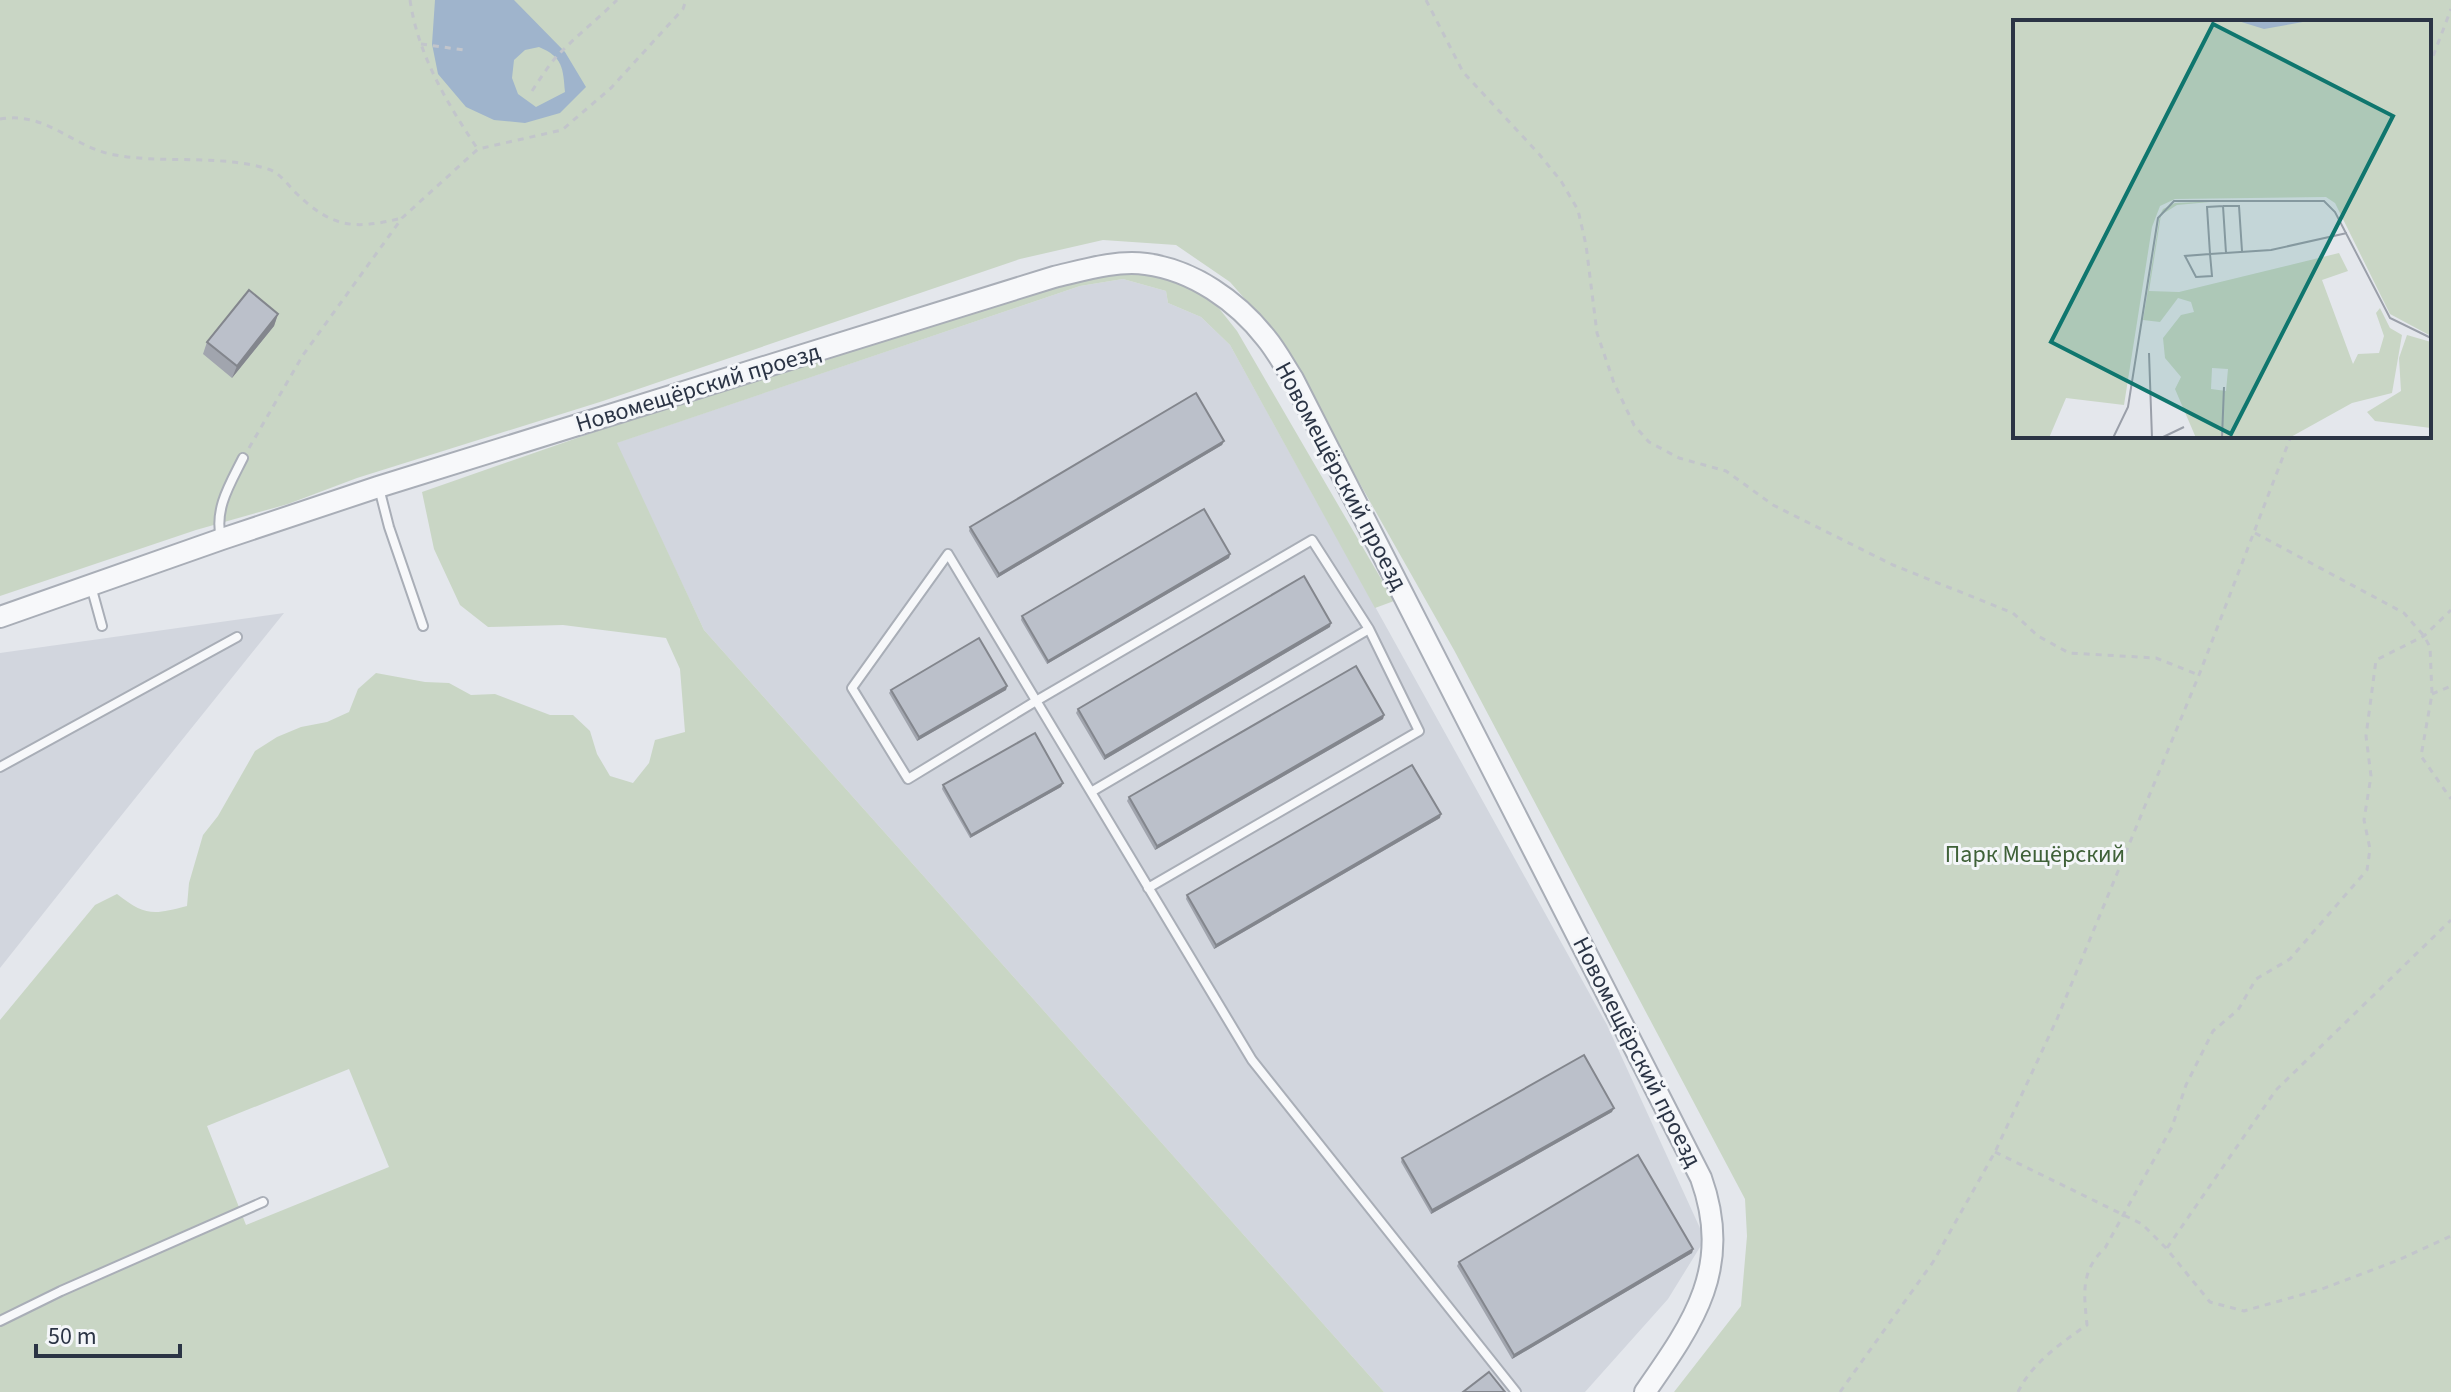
<svg xmlns="http://www.w3.org/2000/svg" width="2451" height="1392" font-family="'Source Sans 3',sans-serif">
  <rect width="100%" height="100%" fill="#e4e7ec"/>
  <path fill="#d2d6de" d="M1123,279L1166,291L1168,303L1201,317L1230,345L1607,1025L1705,1239L1668,1299L1585,1392H1384L704,630L616,443L1080,286Z
    M284,613L96,847L0,968V653Z"/>
  <path fill="#c9d6c5" fill-rule="evenodd" d="M0,0H2451V1392H1674L1741,1306L1747,1236L1745,1199L1454,650L1291,362L1259,315L1230,282L1176,245L1103,240L1020,259L603,401L357,478L288,504L196,530L0,596ZM2015,22H2429V436H2015Z
    M1118,270L1163,275L1214,302L1237,331L1394,601L1375,608L1230,345L1201,317L1168,303L1166,291L1123,279L1080,286L617,443L704,630L1384,1392H0V1020L95,905L117,894C145,916 153,915 187,906L189,883L203,835L218,816L255,751L277,737L301,727L327,722L349,712L358,689L376,673L425,682L449,683L471,695L495,694L550,715H573L590,731L597,754L610,776L633,783L649,763L655,740L685,732L680,669L666,638L563,625L488,627L460,605L434,549L422,492L603,429L1072,280ZM349,1069L389,1167L246,1225L207,1126Z"/>
  <path fill="#9fb4cc" fill-rule="evenodd" d="M514,0L565,52L586,87L560,113L525,123L494,120L466,107L438,74L432,44L435,0ZM539,47C563,57 563,68 565,92L536,107L518,94L512,78L514,60L525,50Z"/>
  <g fill="none" stroke-linecap="round" stroke-linejoin="round">
    <g stroke="#a9aeb7" stroke-width="12">
      <path id="service" d="M379,488L389,527L423,626
        M221,538C214,509 230,484 243,458
        M91,586L102,626
        M0,767L237,637
        M1091,792L1369,629L1312,540L1036,701L908,779L852,688L948,554L1252,1060L1516,1392
        M1148,888L1419,731L1369,629
        M0,1321L61,1291L263,1202"/>
    </g>
    <g stroke="#a9aeb7" stroke-width="24">
      <path id="tertiary" d="M0,617L222,539L378,487L1054,277C1084,270 1116,260 1146,264C1193,270 1237,301 1266,338C1276,350 1284,365 1293,379L1701,1178C1733,1267 1694,1322 1645,1392"/>
    </g>
    <path stroke="#c2c5cb" stroke-width="3" stroke-dasharray="6 6" stroke-linecap="butt" d="M410,0C418,55 447,103 477,148
      M1426,0L1463,72L1539,154L1561,181L1578,210L1586,245L1597,333L1614,383L1634,425L1649,442L1679,458L1726,471L1773,505L1893,565L2013,613L2038,636L2069,653L2156,658L2199,675
      M421,44L464,50
      M2429,67L2451,9
      M532,91C542,76 551,61 564,49C581,32 600,17 617,0
      M0,119C47,111 73,148 115,155C165,164 219,154 268,169C279,172 288,185 296,193C332,228 354,230 402,218
      M249,448L303,355L402,218L478,149L562,130L611,88L683,9L686,0
      M2255,533L2404,613L2424,636L2430,647L2432,694L2421,756L2451,799
      M2432,694L2451,686
      M1995,1152L2142,1224L2166,1248L2210,1302L2244,1311L2322,1289L2396,1261L2451,1236
      M2167,1248L2276,1090L2451,920
      M1840,1392L1933,1262L1995,1152L2057,1019L2199,675L2291,436
      M2018,1392C2032,1363 2061,1343 2087,1325C2084,1294 2080,1271 2105,1248L2172,1127L2186,1085L2213,1031L2238,1010L2256,979L2290,959L2367,870L2370,849L2364,820L2371,776L2366,736L2376,660L2424,636L2451,610"/>
    <use href="#service" stroke="#f7f8fa" stroke-width="8"/>
    <use href="#tertiary" stroke="#f7f8fa" stroke-width="20"/>
  </g>
  <path fill="#a1a5ae" d="M278,314L274,326L232,378L203,354L207,342Z
    M1224,441L1222,445L997,578L969,531L970,527Z
    M1230,554L1229,558L1047,664L1021,620L1022,616Z
    M1330,627L1104,760L1076,713L1078,709Z
    M1007,686L1006,690L917,741L889,693L891,690Z
    M1384,715L1383,719L1155,850L1127,801L1129,797Z
    M1063,783L1061,787L970,838L942,789L943,785Z
    M1440,818L1214,949L1186,899L1187,895Z
    M1612,1112L1431,1214L1401,1162L1402,1158Z
    M1693,1249L1692,1253L1512,1359L1457,1266L1459,1262Z"/>
  <path fill="#83868d" d="M278,314L274,326L232,378L237,366Z
    M1224,441L1222,445L997,578L999,574Z
    M1230,554L1229,558L1047,664L1048,661Z
    M1331,623L1330,627L1104,760L1105,756Z
    M1007,686L1006,690L917,741L919,737Z
    M1384,715L1383,719L1155,850L1157,846Z
    M1063,783L1061,787L970,838L971,835Z
    M1441,814L1440,818L1214,949L1216,945Z
    M1614,1108L1612,1112L1431,1214L1432,1210Z
    M1693,1249L1692,1253L1512,1359L1514,1355Z"/>
  <path fill="#bbc0ca" stroke="#83868d" stroke-width="2" d="M249,290L278,314L237,366L207,342Z
    M1196,393L1224,441L999,574L970,527Z
    M1204,509L1230,554L1048,661L1022,616Z
    M1304,576L1331,623L1105,756L1078,709Z
    M979,638L1007,686L919,737L891,690Z
    M1356,666L1384,715L1157,846L1129,797Z
    M1035,733L1063,783L971,835L943,785Z
    M1412,765L1441,814L1216,945L1187,895Z
    M1584,1055L1614,1108L1432,1210L1402,1158Z
    M1638,1155L1693,1249L1514,1355L1459,1262Z
    M1489,1372L1505,1392H1463Z"/>
  <g text-anchor="middle" dominant-baseline="central" stroke-width="6" stroke-linejoin="round" paint-order="stroke">
    <g font-size="24" fill="#2b3445" stroke="#f4f6f9">
      <text transform="translate(698 388) rotate(-17)">Новомещёрский проезд</text>
      <text transform="translate(1341 476) rotate(62)">Новомещёрский проезд</text>
      <text transform="translate(1637 1052) rotate(63)">Новомещёрский проезд</text>
    </g>
    <g font-size="24" fill="#3f6138" stroke="#f4f6f9">
      <text x="2035" y="854">Парк Мещёрский</text>
    </g>
  </g>
  <g transform="translate(2013 20)">
    <rect width="418" height="418" fill="#e4e7ec"/>
    <path d="M0,0H418V316L377,294L322,183L313,177L162,179L147,186L139,207L111,385L53,378L36,418H0ZM208,181L164,185L148,195L136,271L166,272L326,233L335,251L309,260L340,344L345,334L366,333L371,316L363,293L367,288L377,308L389,315L379,373L339,383L276,418H183L162,369L168,357L152,338L150,318L168,295L181,292L178,282L165,278L147,302L130,300L147,195L150,189L162,183ZM199,348L215,349L213,371L198,369ZM394,315L418,322V408L362,401L354,392L388,371L386,338Z" fill="#c9d6c5" fill-rule="evenodd"/>
    <path d="M222,0L243,2L301,0L251,9Z" fill="#9fb4cc"/>
    <path fill="none" stroke="#9a9fa9" stroke-width="2" d="M210,186H226L229,231M213,233L210,186L194,187L197,234L199,256L183,257L172,236L197,234L258,230L334,213M136,333L139,418M100,418L115,387L145,198L161,181H311L322,192L377,298L418,318M148,418L171,407M209,418L211,367"/>
    <path fill="#0f766e" fill-opacity="0.15" stroke="#0f766e" stroke-width="4" d="M200,4L380,96L218,414L38,322Z"/>
    <rect width="418" height="418" fill="none" stroke="#2b3445" stroke-width="4"/>
  </g>
  <path d="M36 1344v12h144v-12" fill="none" stroke="#2b3445" stroke-width="4"/>
  <text x="48" y="1344" font-size="24" fill="#2b3445" stroke="#f4f6f9" stroke-width="6" paint-order="stroke">50 m</text>
</svg>
